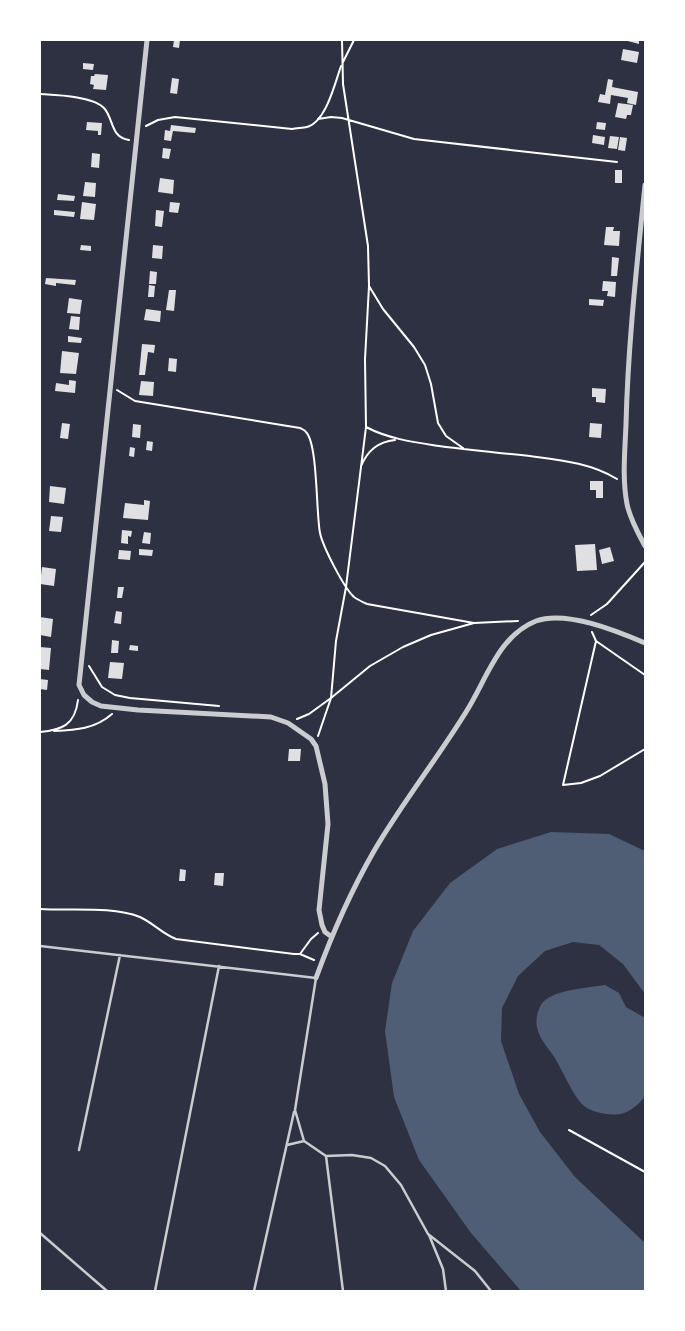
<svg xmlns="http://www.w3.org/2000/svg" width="685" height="1331" font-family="Manrope,sans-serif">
  <rect width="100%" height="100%" fill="#2d3142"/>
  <path fill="#4f5d75" d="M551,832L609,834L645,851V994L623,964L599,945L573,942L545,951L518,976L502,1008L501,1041L519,1094L540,1132L575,1177L645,1243V1291H521L471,1233L419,1160L394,1097L385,1031L392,983L413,931L450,883L497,849Z
    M605,985L619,993L626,1007L645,1018V1097C639,1103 633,1110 624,1113C613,1117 589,1113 581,1103C571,1091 564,1074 556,1060C550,1049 539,1040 537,1027C535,1020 538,1008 543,1002C556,989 588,988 605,985Z"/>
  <path fill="#e0e0e3" d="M174,40H180L179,48L173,47Z
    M624,40H639V44Z
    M623,49L639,52L637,63L621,60Z
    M83,63L94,64L93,70L83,69Z
    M95,74L108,75L106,90L93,89L94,85L90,84L91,76H94Z
    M172,78L179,79L177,94L170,93Z
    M608,79L613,80L612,87L638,92L636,105L627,103L628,98L611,95L610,104L598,102L600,94L605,95Z
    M618,103L633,105L631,115H627L626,119L615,117Z
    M87,122L102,123L101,135H98V131L86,130Z
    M597,122L606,123L605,130L596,129Z
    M171,125L196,128L195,133L173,131L171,141L164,140L165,130L170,131Z
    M593,135L605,137L604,145L592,143Z
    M610,136L619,137L617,149L608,148Z
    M620,137L627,138L625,151L618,150Z
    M163,148L171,149L169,159L162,158Z
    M92,153L100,154L99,168L91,167Z
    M615,170H622V183H615Z
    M160,178L174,180L173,194L158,192Z
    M85,182L96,183L95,197L83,196Z
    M58,194L75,196L74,201L57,200Z
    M82,202L96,204L94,220L80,219Z
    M170,202L180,203L178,213L169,212Z
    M54,210L75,212L74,217L54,215Z
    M156,210L164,211L162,227L155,226Z
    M606,227H614L613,231H620L619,246L604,245Z
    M81,245L91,246V251L80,250Z
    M153,245L163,246L162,259L152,258Z
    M612,257L619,258L617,276H611Z
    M150,271L157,272L156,284H149Z
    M46,278L76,280L75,285L56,283V286L45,284Z
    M603,281L616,282L615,297L607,296L608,291H602Z
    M149,285L155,286L154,297H148Z
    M169,290H176L174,311L166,310Z
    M69,298L82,300L80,314L67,313Z
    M589,299L604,300L603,306L589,305Z
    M146,309L161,311L160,322L144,320Z
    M71,316L80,317L79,330L69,329Z
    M68,336L82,338L81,343L68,342Z
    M142,344L155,345L154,353L148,352L145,375H139Z
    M62,351L79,353L76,374L60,373Z
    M169,358L177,359L176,372L168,371Z
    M69,380L76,381L75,393L55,391L56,383L69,385Z
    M141,381L154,382L153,396L139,395Z
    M592,388L606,389L605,403L596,402V397H592Z
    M62,423L70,424L68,439L60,438Z
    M590,423L602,424L601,438L589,437Z
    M133,424L141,425L140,438L132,437Z
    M147,441L153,442L152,451L146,450Z
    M130,447L135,448L134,457L129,456Z
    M590,481H603V498H596V490H590Z
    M50,486L66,488L64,504L49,502Z
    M144,500L150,501L148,520L123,518L125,503L144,505Z
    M51,516L63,517L61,532L49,531Z
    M122,530L132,531L131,537L128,536V544L121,543Z
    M144,532L151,533L150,544L142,543Z
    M595,544L597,570L577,571L575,545Z
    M610,547L614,561L602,564L599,550Z
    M139,549L153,550L152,556L139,555Z
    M119,550L131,551L130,560L118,559Z
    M42,567L56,569L54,586L40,584Z
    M118,587H124L122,598H117Z
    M116,611L122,612L121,624L114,623Z
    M40,617L53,619L51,637L40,635Z
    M112,640L119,641L118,653H111Z
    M130,645L138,646V651L129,650Z
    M40,647L51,648L49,670L40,669Z
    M110,662L124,663L122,679L108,678Z
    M40,679L48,680L47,690L40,689Z
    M289,749H301L300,761H288Z
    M180,869L186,870L185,881H179Z
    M215,873H224L223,886L214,885Z"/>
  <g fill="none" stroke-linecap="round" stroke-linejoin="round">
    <path stroke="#fff" stroke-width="2" d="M343,62L354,40
      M40,94C56,95 93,96 104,108C114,119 110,137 129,140
      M318,119L331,117L342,118L414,139L617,162
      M146,126L158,120L175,117L292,129C297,128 303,128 307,127C326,122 335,83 341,66
      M369,286L383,309L414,347L425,365L431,384L438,423L446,436L463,448
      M117,390L135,401L300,428C302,429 305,430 306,432C318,444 316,514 320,533C323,547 344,588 354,597C358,600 363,602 367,604L474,623
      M366,427C389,439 413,442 439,446C469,450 499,453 530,456C560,460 591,463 617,479
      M361,466C368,450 378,442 395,440
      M591,615L607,604L645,562
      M592,632L596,641L645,675
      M596,641L563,785L581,783L600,776L645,749
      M89,666L102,687L115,695L130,698L219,706
      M297,719L309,714L331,698L370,666L403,647L431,635L474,623L518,621
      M54,731C76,730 95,729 112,714
      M40,732C62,730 75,725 78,700
      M318,736L331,698L336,641L346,587L366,427L365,359L369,286L368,246L343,84L342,40
      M40,909C71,911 111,906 140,917C153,923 163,934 176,939L294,954H300L311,939L318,933
      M300,954L314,960
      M569,1130L645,1172"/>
    <path stroke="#caccd0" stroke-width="2.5" d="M40,946L316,978L295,1110L304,1141L326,1156L352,1155L371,1158L385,1166L401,1185L428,1234L475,1271L491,1291
      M287,1145L304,1141
      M79,1150L120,955
      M326,1156L343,1291
      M40,1233L107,1291
      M429,1235L443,1269L446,1291
      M155,1291L219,966
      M254,1291L294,1112"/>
    <path stroke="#caccd0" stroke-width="5" d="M147,40L79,685L84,695L92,702L101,706L138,710L271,717L288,723L311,739L316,746L325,784L328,824L319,910L322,925L325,932L332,937
      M645,185C637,264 628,344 626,424C625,451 622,478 627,504C630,519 638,533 645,546
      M316,978C332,934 351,891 374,851C402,803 437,759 466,712C486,681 498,636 536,621C566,610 617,631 645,643"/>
  </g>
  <rect width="685" height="1331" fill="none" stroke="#ffffff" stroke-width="82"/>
</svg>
